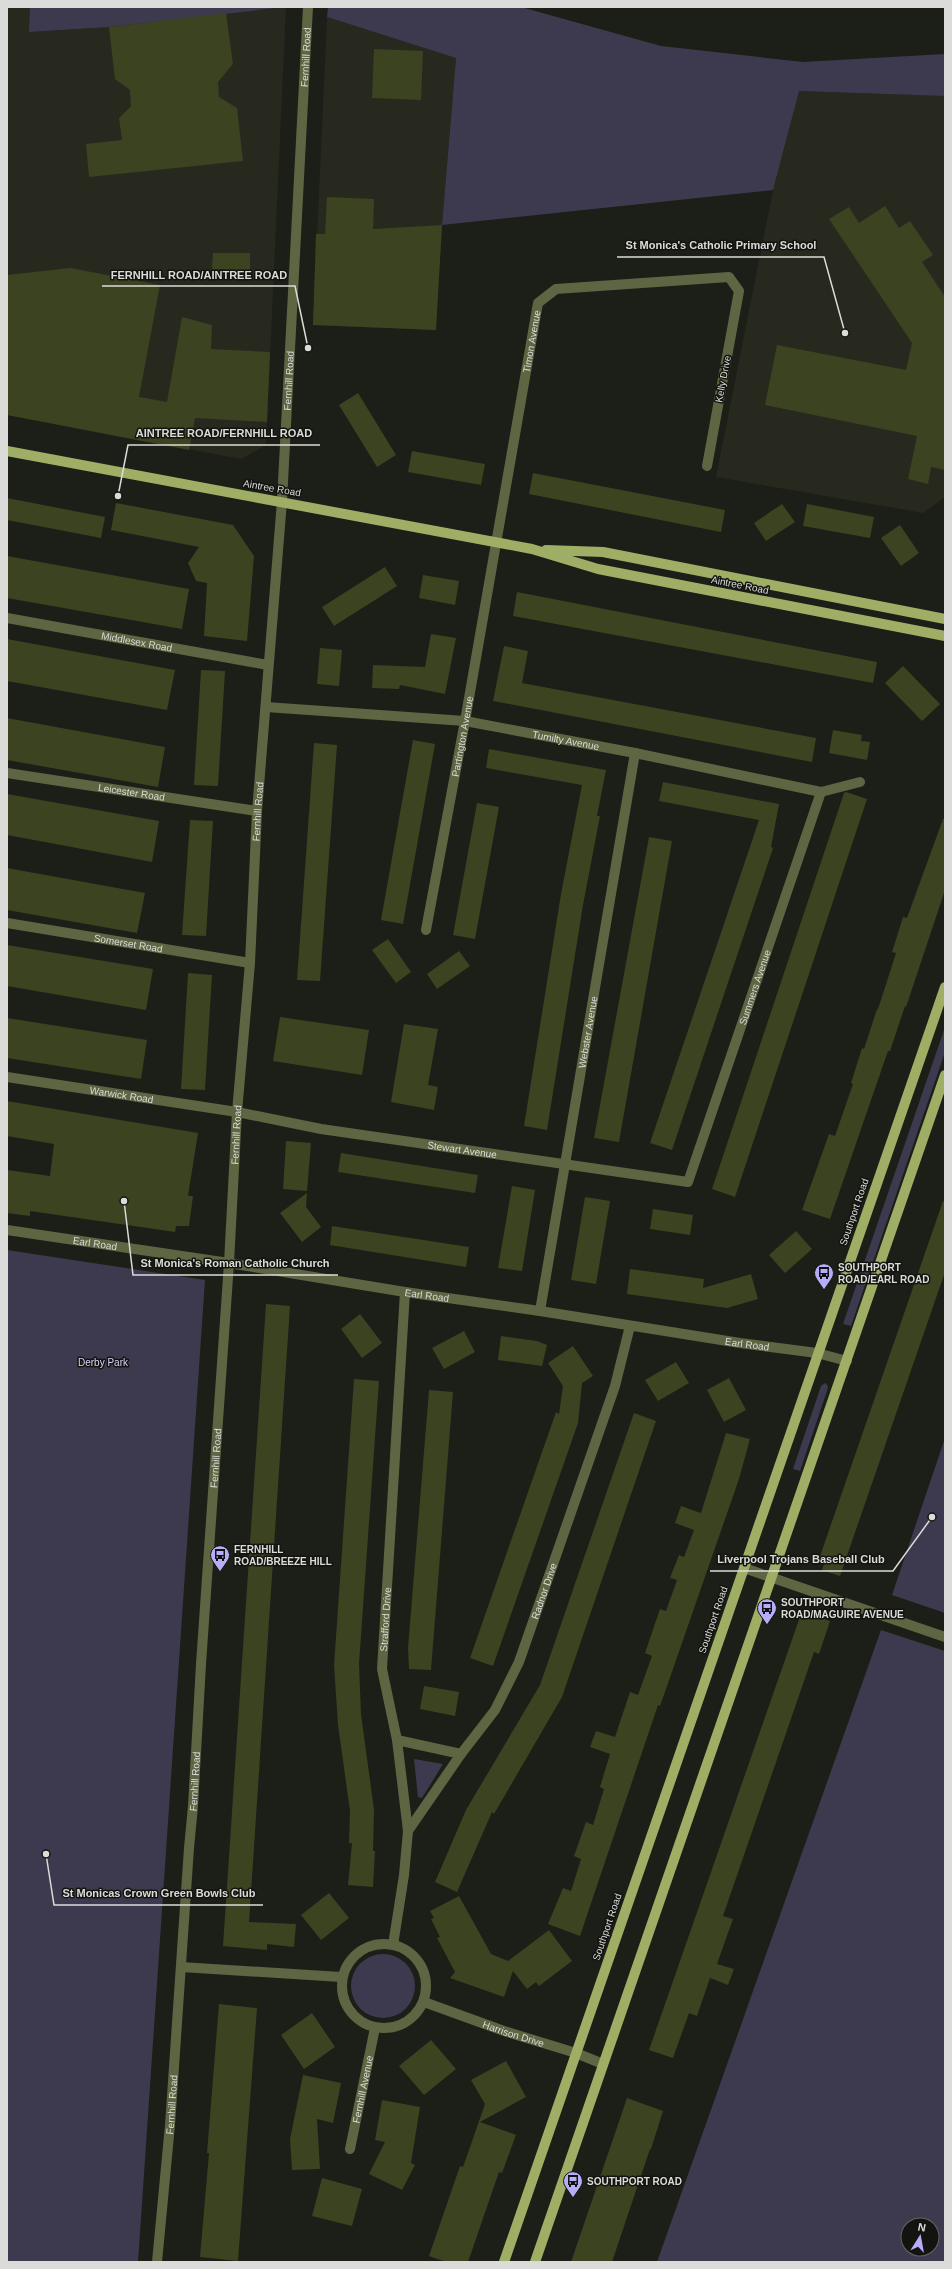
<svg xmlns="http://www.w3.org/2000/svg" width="952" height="2269" font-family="Helvetica,sans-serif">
  <rect width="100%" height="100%" fill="#1c1e18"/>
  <path fill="#27291e" d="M7,7H30V32L109,27L286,7L266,445L241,459L7,415Z
    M327,17L456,58L442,225L436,330L313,325Z
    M798,91L945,96V497L923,513L716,477L773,190Z"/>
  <path fill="#3d3a4f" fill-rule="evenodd" d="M30,7H286L109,27L29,32Z
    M328,7H521L661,46L803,62L945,54V96L799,91L773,190L442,225L456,58L327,17Z
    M945,1027V1052L851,1326L843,1324Z
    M7,1250L205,1280L138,2262H7Z
    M825,1383L828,1386L827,1391L800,1471L793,1469L821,1386Z
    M945,1438V1613L892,1595Z
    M881,1630L945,1651V2262H657ZM908,2225H932V2249H908Z
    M414,1759L443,1764L422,1798L418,1797Z
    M351 1986a32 32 0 1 1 64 0a32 32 0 1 1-64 0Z"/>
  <path fill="#3c4320" d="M226,13L233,64L218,82L219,97L237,108L243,161L89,177L86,144L122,140L119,118L131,106L130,90L115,79L109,27Z
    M374,49L423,51L421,100L372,98Z
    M327,197L374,199L373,229L442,225L436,330L313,325L316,234H325Z
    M885,206L899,228L910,221L933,255L922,262L945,297V470L931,467L928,484L908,479L917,436L765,405L777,345L906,370L912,343L829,219L849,207L859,223Z
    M213,253H250V270L212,269Z
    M70,268L160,285L139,397L167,402L182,317L212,325L211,349L270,352L267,422L195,418L189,450L7,415V275Z
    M358,393L396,455L377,467L339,405Z
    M412,451L485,464L481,485L408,472Z
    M533,473L725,510L721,532L529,494Z
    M7,498L105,517L101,538L7,520Z
    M116,503L233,525L254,556L247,641L204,636L207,583L196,581L188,563L199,547L111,530Z
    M782,504L795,522L766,541L754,523Z
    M807,504L874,517L870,538L803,526Z
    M900,525L919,553L901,566L881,538Z
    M7,556L189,589L182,629L7,598Z
    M385,567L397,586L334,626L322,607Z
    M423,575L459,581L455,605L419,598Z
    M517,592L877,662L873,683L513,616Z
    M431,634L456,638L445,694L400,685L399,689L372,688L373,665L425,667Z
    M7,639L175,670L167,710L7,681Z
    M504,646L528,651L522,683L816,738L812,762L493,701Z
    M320,648L342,650L339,686L317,684Z
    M903,666L940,704L922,721L885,683Z
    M201,670L225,671L218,786L194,785Z
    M7,718L165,747L158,787L7,760Z
    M833,730L862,735L861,741L870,742L867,760L829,753Z
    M413,740L435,744L403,924L381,920Z
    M314,743L337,745L320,981L297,980Z
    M489,749L606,770L597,816H600L583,905L547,1130L524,1126L561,894L582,785L486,768Z
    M663,782L779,804L771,847L773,848L672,1150L650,1143L759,820L659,801Z
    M846,792L867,799L735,1197L712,1189L844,793Z
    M7,794L159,821L152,862L7,835Z
    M477,803L499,807L475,939L453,935Z
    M943,819H945V890L906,1007L905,1006L890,1051H888L830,1219L802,1210L829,1134L835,1136L853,1084L851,1083L862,1048L864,1049L877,1009H878L896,953L892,952L903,917L907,918Z
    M190,820L213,821L206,936L182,935Z
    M649,837L672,841L619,1142L594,1138Z
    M7,868L145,893L137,933L7,910Z
    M388,939L411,972L396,983L372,950Z
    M7,945L153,969L146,1010L7,986Z
    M459,951L470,966L437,989L427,974Z
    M188,973L212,975L205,1090L181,1089Z
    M280,1017L369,1030L362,1075L273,1061Z
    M7,1018L147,1040L141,1079L7,1058Z
    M404,1024L438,1029L428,1085L438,1087L434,1110L391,1102Z
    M7,1101L198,1133L188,1196H193L189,1226H176L175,1232L30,1211V1216L7,1213V1170L50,1176L54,1144L7,1136Z
    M286,1141L311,1143L307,1191L283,1189Z
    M341,1153L478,1175L475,1193L338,1172Z
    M512,1186L535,1190L522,1271L498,1268Z
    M307,1193L306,1207L321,1227L302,1242L280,1213Z
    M585,1197L610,1201L596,1284L571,1280Z
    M943,1201H945V1272L840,1576L822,1570L825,1561L819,1559Z
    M653,1209L693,1215L690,1235L650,1229Z
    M332,1226L469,1247L466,1267L330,1245Z
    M796,1231L812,1249L785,1273L769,1255Z
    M630,1269L704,1279L703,1288L751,1274L758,1299L727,1308L627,1294Z
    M266,1304L290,1306L249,1922L296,1924L294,1947L267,1944V1950L223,1946Z
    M360,1314L382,1343L362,1358L341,1329Z
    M464,1331L475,1352L444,1369L432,1348Z
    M501,1336L537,1341L547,1345L542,1366L498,1360Z
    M573,1346L593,1376L582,1383L578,1423L493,1666L470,1658L556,1412L559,1414L563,1386L548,1363Z
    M676,1362L689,1383L658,1401L645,1380Z
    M729,1378L746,1410L724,1422L707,1390Z
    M354,1379L379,1381L359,1664L361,1714L374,1810L373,1851H375L373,1887L348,1885L352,1843H349L350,1811L338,1725L334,1665Z
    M429,1390L453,1392L431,1670L409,1669L408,1648Z
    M634,1413L656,1421L562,1697L494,1814L492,1812L457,1892L435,1882L466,1810L540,1685Z
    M726,1433L750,1439L739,1479L666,1689L660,1706L658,1705L580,1936L548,1924L563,1888L571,1891L581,1859L574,1856L586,1822L593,1825L604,1789L600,1787L610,1754L590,1747L596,1731L615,1737L630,1692L638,1695L652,1656L645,1653L660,1609L666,1611L677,1580L670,1578L679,1555L684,1557L694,1530L675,1523L681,1506L701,1513Z
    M802,1611L830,1621L819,1654L814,1652L723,1916L733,1919L717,1964L734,1969L728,1985L710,1978L697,2016L689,2013L673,2058L649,2050Z
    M424,1686L459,1692L455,1716L420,1709Z
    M329,1893L349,1918L321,1940L301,1915Z
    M459,1896L491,1954L508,1961L549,1930L572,1961L539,1986L536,1982L527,1989L513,1971L504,1997L450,1978L455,1972L437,1938L440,1937L431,1919L434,1918L430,1911Z
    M219,2004L257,2008L238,2261L200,2257L209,2153H207Z
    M312,2013L335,2047L304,2069L281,2035Z
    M431,2040L456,2069L424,2095L399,2066Z
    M506,2061L526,2097L480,2122L516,2135L502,2173L499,2172L468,2262H446L429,2256L460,2166L463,2167L485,2104L471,2080Z
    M303,2075L341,2083L333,2123L317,2119L320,2169L292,2170L290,2139Z
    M627,2098L663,2111L651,2149H650L612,2262H571Z
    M382,2100L420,2107L411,2163L415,2165L402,2190L369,2174L385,2142L375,2140Z
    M322,2178L362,2189L352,2226L312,2216Z"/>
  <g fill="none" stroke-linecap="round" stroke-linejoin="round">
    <g stroke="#5e6543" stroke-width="10">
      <path id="s1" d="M7,618L268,665"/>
      <path id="s2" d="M266,707L465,721L635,753L821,792L860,782"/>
      <path id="s3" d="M7,773L257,811"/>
      <path id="s4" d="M7,923L250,963"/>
      <path id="s5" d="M426,930L465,721L538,303L556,289L729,277L739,291L707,466"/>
      <path id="s6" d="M7,1077L237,1112L321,1129L688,1182L821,792"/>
      <path id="s7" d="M7,1230L229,1263L405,1292L540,1311L740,1343L817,1353L847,1361"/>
      <path id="s8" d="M540,1311L635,753"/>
      <path d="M744,1568L945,1637"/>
      <path d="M397,1740L461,1754"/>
      <path id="s9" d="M408,1831L461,1754L495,1710L519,1662L615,1386L630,1326"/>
      <circle cx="384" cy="1986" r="42"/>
      <path id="s10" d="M393,1945L404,1875L408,1831L397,1740L382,1669L405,1292"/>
      <path d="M181,1967L341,1977"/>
      <path id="s11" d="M424,2002L504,2031L576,2053L603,2064"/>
      <path id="s12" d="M350,2149L375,2028"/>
      <path id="s13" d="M157,2262L170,2125L189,1848L193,1806L201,1664L229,1263L237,1112L250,963L257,811L282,501L308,7"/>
    </g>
    <path stroke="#9fae65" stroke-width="10" d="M7,451L532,549L598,569L945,636
      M546,550L603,552L945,619
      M504,2262L945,987
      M535,2262L945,1075"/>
  </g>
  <defs>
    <g id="bus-pin" transform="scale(1)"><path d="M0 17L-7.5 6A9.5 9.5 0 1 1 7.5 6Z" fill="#b6acf8" stroke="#13140f"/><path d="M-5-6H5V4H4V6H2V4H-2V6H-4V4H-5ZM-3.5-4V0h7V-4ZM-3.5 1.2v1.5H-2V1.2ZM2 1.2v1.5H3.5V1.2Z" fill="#111"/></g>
  </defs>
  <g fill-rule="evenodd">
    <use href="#bus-pin" x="824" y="1273"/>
    <use href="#bus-pin" x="220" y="1555"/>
    <use href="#bus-pin" x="767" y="1608"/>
    <use href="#bus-pin" x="573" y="2181"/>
  </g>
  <g text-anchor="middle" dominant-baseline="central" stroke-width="3" stroke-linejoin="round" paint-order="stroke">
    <g font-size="10" fill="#dbdcd9" stroke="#13140f">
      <text stroke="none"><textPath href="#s13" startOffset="2210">Fernhill Road</textPath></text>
      <text stroke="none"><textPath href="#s5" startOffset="598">Timon Avenue</textPath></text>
      <text transform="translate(723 379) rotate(-79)">Kelly Drive</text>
      <text stroke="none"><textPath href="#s13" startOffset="1886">Fernhill Road</textPath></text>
      <text transform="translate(272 488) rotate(10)">Aintree Road</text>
      <text transform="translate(740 585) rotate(11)">Aintree Road</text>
      <text stroke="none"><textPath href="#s1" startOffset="132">Middlesex Road</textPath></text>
      <text stroke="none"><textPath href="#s5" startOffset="197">Partington Avenue</textPath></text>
      <text stroke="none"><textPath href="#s2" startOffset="302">Tumilty Avenue</textPath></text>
      <text stroke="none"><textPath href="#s3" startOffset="126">Leicester Road</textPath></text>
      <text stroke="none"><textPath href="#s13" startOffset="1454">Fernhill Road</textPath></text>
      <text stroke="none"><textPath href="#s4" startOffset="123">Somerset Road</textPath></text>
      <text stroke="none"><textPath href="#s6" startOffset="895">Summers Avenue</textPath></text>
      <text stroke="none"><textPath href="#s8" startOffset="283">Webster Avenue</textPath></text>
      <text stroke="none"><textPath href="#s6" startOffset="116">Warwick Road</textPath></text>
      <text stroke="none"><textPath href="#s13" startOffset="1130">Fernhill Road</textPath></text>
      <text stroke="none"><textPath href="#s6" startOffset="461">Stewart Avenue</textPath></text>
      <text transform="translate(854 1212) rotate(-71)">Southport Road</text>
      <text stroke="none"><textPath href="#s7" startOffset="89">Earl Road</textPath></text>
      <text stroke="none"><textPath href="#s7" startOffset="425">Earl Road</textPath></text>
      <text stroke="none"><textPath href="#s7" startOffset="749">Earl Road</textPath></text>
      <text stroke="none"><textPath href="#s13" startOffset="806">Fernhill Road</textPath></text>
      <text stroke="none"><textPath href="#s9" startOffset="278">Radnor Drive</textPath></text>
      <text stroke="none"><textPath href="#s10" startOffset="329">Strafford Drive</textPath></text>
      <text transform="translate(713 1620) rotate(-71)">Southport Road</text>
      <text stroke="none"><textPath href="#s13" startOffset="482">Fernhill Road</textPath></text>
      <text transform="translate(607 1927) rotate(-71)">Southport Road</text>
      <text stroke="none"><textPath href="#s11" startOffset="95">Harrison Drive</textPath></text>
      <text stroke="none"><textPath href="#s12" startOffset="61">Fernhill Avenue</textPath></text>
      <text stroke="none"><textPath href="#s13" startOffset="158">Fernhill Road</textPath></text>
    </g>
    <g font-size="10" font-weight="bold" fill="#dbdcd9" stroke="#13140f" text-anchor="start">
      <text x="838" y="1267">SOUTHPORT<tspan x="838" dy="12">ROAD/EARL ROAD</tspan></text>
      <text x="234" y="1549">FERNHILL<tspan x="234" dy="12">ROAD/BREEZE HILL</tspan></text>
      <text x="781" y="1602">SOUTHPORT<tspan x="781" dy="12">ROAD/MAGUIRE AVENUE</tspan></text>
      <text x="587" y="2181">SOUTHPORT ROAD</text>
    </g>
    <g font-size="10" fill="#d9d6fb" stroke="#13140f">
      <text x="103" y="1362">Derby Park</text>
    </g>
  </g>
  <path fill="none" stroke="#dbdcd9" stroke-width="1.5" d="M845 333L824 257H617M308 348L295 286H102M118 496L128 445H320M124 1201L133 1275H338M932 1517L893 1571H710M46 1854L54 1905H263"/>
  <g fill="#dbdcd9" stroke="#13140f" stroke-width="1.5">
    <circle cx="845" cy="333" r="4"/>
    <circle cx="308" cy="348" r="4"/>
    <circle cx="118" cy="496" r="4"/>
    <circle cx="124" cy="1201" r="4"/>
    <circle cx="932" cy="1517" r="4"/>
    <circle cx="46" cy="1854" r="4"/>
  </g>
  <g font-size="11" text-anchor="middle" font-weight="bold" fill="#dbdcd9" stroke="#13140f" stroke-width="3" stroke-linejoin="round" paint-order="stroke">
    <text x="721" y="249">St Monica's Catholic Primary School</text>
    <text x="199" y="279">FERNHILL ROAD/AINTREE ROAD</text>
    <text x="224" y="437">AINTREE ROAD/FERNHILL ROAD</text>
    <text x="235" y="1267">St Monica's Roman Catholic Church</text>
    <text x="801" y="1563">Liverpool Trojans Baseball Club</text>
    <text x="159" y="1897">St Monicas Crown Green Bowls Club</text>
  </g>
  <rect width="952" height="2269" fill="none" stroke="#dbdcd9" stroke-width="16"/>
  <g transform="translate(920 2237) rotate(11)"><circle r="19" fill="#13140f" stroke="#636460"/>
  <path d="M0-3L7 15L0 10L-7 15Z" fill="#b6acf8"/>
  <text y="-6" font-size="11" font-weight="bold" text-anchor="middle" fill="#dbdcd9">N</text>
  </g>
</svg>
